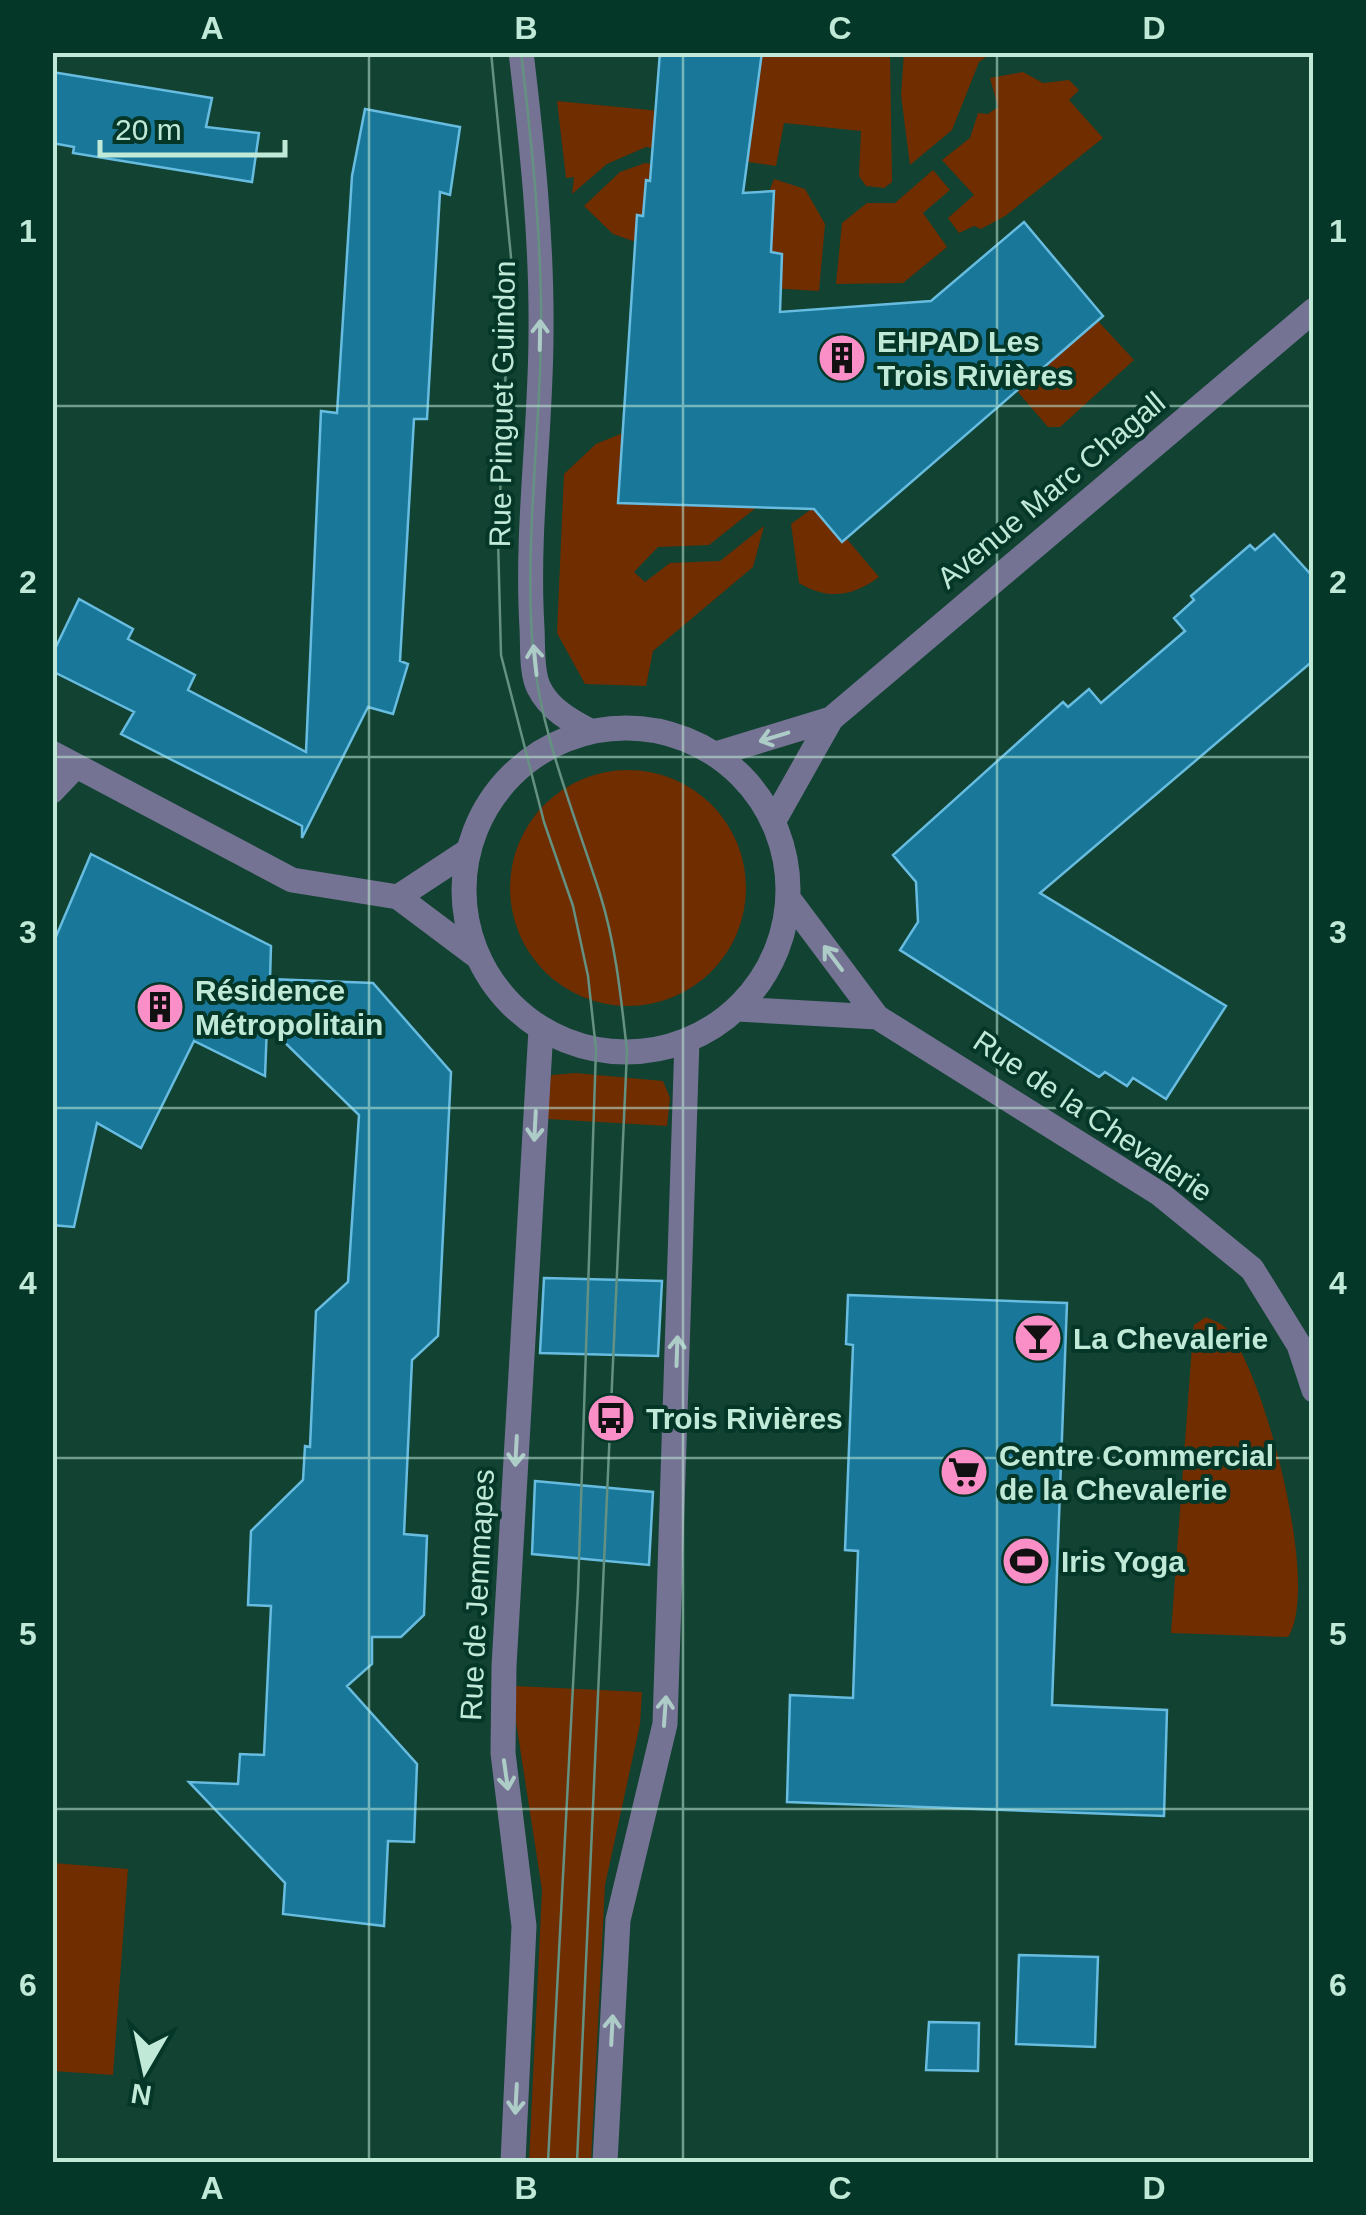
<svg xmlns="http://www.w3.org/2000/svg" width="1366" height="2215" font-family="Arial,sans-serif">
  <rect width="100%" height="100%" fill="#124232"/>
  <path fill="#702d00" d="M762,53H890L892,182L884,188L866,186L859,176L861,131L784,123L776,166L646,147L607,164L572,194L574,177L566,178L557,101L752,120Z
    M904,53H992L979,62L952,130L910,165L901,95Z
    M1023,72L1043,83L1069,80L1079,90L1069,100L1103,138L1005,216L981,229L974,226L959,233L948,218L974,195L942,160L970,138L978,113L988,114L998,107L990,78Z
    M645,163L690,168L643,216L636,242L613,234L584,206L620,172Z
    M933,170L950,190L923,213L947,247L903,283L836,284L842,223L867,203H895Z
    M774,179L805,189L825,224L819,291L769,288L781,272L782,255L771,252L774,192H769Z
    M1098,321L1134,360L1060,427H1048L1017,391Z
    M623,433L619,503L757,507L709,545L658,547L634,572L645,582L670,563L720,561L764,526L753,567L653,651L646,686L585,684L557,633L564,474L596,444Z
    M813,508L841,541L846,538L879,577C852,597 827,600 799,583L791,524Z
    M510 888a118 118 0 1 1 236 0a118 118 0 1 1-236 0Z
    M575,1073L663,1081L670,1098L667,1126L548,1119L547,1085L552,1075Z
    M1206,1317C1212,1320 1221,1323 1226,1328C1265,1373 1321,1588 1288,1637L1171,1633L1193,1332L1194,1325Z
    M515,1686L642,1692L640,1724L605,1885L591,2162H529L542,1890L516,1722Z
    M53,1863L128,1869L113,2075L53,2071Z"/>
  <path fill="#197899" stroke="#67bce0" stroke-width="2.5" d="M660,52H762L743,193L774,191L771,252L782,254L780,312L931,301L1024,222L1103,316L842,542L814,509L618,503L637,215L643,216L646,180L650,181Z
    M52,72L212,98L206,127L259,133L252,182L73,153L74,147L52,143Z
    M365,109L460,127L450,195L440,192L427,419H414L400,661L408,664L393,714L368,707L302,838V826L121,734L134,712L52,671V655L79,599L133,629L128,639L195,675L188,690L306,752L321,411L337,413L352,176Z
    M1274,534L1314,578V660L1040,893L1226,1006L1166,1099L1133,1078L1127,1086L1105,1072L1099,1077L900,950L918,922L916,882L893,855L1063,702L1068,707L1089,689L1101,703L1185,631L1174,618L1194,600L1191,596L1250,545L1255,550Z
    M91,854L271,946L270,979L373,983L451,1072L438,1336L412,1360L404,1534L427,1536L424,1615L401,1637H372V1664L347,1686L417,1764L414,1842L388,1841L384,1926L283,1914L285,1883L189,1782L238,1784L240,1754L264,1755L271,1606L248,1605L251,1531L303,1480L305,1446L310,1447L316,1311L348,1282L359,1115L267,1025L265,1076L194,1041L141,1148L97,1123L74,1227L52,1225V946Z
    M544,1278L662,1281L658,1356L540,1353Z
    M848,1295L1067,1303L1052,1705L1167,1710L1164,1816L787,1802L790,1695L853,1698L858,1551L845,1550L853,1345L846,1344Z
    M535,1481L653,1492L649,1565L532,1554Z
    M1019,1955L1098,1957L1095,2047L1016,2044Z
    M929,2022L979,2023L978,2071L926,2070Z"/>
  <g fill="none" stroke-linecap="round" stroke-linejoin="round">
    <path stroke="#757393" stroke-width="25" d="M521,52C532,145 542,239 541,333C541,431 526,529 532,628C533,646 531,673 539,688C549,709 571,721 590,731
      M464 890a162 162 0 1 1 324 0a162 162 0 1 1-324 0Z
      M52,753L292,880L398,897L478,957
      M716,754L831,719
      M52,791L74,768
      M773,822L831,719L1314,310
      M398,897L468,851
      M788,898L877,1017L1160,1194L1252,1269L1299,1345L1314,1390
      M737,1009L877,1017
      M513,2162L524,1926L503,1753L504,1666L541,1029
      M605,2162L618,1920L665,1724L687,1040"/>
    <path stroke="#649181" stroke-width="2.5" d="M491,52L511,257L498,539L501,655L544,822L573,906L588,976L596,1049L578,1590L548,2162
      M521,52C532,146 542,239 541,333C540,439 524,545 533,652C541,735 575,815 600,894C616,945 621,998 627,1051L577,2162"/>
  </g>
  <defs><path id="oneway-shaft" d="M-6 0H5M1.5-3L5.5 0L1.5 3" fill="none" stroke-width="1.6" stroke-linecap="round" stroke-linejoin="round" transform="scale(2.5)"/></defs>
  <g stroke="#adccc7">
    <use href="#oneway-shaft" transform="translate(540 335) rotate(-89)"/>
    <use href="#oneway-shaft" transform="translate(535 660) rotate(-96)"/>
    <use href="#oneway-shaft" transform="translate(774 737) rotate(163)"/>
    <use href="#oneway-shaft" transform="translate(833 958) rotate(-127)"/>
    <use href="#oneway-shaft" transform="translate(535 1126) rotate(93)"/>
    <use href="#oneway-shaft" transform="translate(677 1351) rotate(-88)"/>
    <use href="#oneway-shaft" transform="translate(516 1451) rotate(93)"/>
    <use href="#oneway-shaft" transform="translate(665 1711) rotate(-86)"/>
    <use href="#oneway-shaft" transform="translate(506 1775) rotate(82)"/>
    <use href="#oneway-shaft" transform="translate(612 2030) rotate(-87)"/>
    <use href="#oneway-shaft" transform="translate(516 2099) rotate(93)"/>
  </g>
  <path fill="none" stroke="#c0e9d8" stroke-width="2.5" stroke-opacity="0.55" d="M369,52V2162M683,52V2162M997,52V2162M52,406H1314M52,757H1314M52,1108H1314M52,1458H1314M52,1809H1314"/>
  <defs>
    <g id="building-disc" transform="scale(2.5)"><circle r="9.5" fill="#fa8fc8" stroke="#043728"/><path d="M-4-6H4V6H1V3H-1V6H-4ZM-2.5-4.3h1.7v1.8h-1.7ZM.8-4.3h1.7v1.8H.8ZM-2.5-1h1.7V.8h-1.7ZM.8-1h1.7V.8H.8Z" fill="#111"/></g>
    <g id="bar-disc" transform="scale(2.5)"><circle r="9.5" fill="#fa8fc8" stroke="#043728"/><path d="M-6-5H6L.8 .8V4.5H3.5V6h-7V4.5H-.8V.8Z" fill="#111"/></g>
    <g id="bus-disc" transform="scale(2.5)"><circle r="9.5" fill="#fa8fc8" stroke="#043728"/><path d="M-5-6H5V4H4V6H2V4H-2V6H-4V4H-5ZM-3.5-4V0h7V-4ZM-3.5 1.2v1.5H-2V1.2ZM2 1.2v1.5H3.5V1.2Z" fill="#111"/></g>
    <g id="supermarket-disc" transform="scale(2.5)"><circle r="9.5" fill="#fa8fc8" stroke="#043728"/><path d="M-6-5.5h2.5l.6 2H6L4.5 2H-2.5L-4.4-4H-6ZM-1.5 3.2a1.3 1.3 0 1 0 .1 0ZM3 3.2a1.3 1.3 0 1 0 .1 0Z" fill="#111"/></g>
    <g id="stadium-disc" transform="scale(2.5)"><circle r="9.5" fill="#fa8fc8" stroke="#043728"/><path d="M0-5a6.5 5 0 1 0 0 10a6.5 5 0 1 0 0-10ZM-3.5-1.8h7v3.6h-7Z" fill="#111"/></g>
  </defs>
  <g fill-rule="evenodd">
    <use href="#building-disc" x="842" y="358"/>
    <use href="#building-disc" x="160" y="1007"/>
    <use href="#bar-disc" x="1038" y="1338"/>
    <use href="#bus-disc" x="611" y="1418"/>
    <use href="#supermarket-disc" x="964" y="1472"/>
    <use href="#stadium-disc" x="1026" y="1561"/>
  </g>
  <g text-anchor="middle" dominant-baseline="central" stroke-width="8" stroke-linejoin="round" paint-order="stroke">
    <g font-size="30" font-weight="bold" fill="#c0e9d8" stroke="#043728" text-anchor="start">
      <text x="877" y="341">EHPAD Les<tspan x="877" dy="34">Trois Rivières</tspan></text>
      <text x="195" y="990">Résidence<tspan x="195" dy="34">Métropolitain</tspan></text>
      <text x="1073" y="1338">La Chevalerie</text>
      <text x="646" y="1418">Trois Rivières</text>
      <text x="999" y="1455">Centre Commercial<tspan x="999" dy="34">de la Chevalerie</tspan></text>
      <text x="1061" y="1561">Iris Yoga</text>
    </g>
    <g font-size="30" fill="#c0e9d8" stroke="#043728">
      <text transform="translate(502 404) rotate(-89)">Rue Pinguet Guindon</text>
      <text transform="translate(1051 490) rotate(-40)">Avenue Marc Chagall</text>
      <text transform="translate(1093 1116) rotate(34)">Rue de la Chevalerie</text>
      <text transform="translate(477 1595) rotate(-87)">Rue de Jemmapes</text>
    </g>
  </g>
  <rect width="1366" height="2215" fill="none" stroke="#043728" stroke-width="110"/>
  <g transform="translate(145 2070) rotate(189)" stroke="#043728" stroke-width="8" paint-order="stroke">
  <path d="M0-8L18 38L0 25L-18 38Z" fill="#c0e9d8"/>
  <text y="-15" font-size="28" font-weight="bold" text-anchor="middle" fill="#c0e9d8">N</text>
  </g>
  <path d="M100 140v15h185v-15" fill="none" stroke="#c0e9d8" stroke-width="5"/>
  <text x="115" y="140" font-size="30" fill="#c0e9d8" stroke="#043728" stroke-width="8" paint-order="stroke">20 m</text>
  <rect x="55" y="55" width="1256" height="2105" fill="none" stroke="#c0e9d8" stroke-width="4"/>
  <g font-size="32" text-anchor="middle" font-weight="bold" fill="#c0e9d8">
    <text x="212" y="39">A</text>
    <text x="526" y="39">B</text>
    <text x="840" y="39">C</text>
    <text x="1154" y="39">D</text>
    <text x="28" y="242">1</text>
    <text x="1338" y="242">1</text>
    <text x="28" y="593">2</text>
    <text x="1338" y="593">2</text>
    <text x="28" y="943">3</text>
    <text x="1338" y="943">3</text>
    <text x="28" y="1294">4</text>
    <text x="1338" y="1294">4</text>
    <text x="28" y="1645">5</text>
    <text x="1338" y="1645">5</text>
    <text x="28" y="1996">6</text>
    <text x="1338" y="1996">6</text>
    <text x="212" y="2199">A</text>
    <text x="526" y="2199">B</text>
    <text x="840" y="2199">C</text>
    <text x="1154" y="2199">D</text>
  </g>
</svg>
